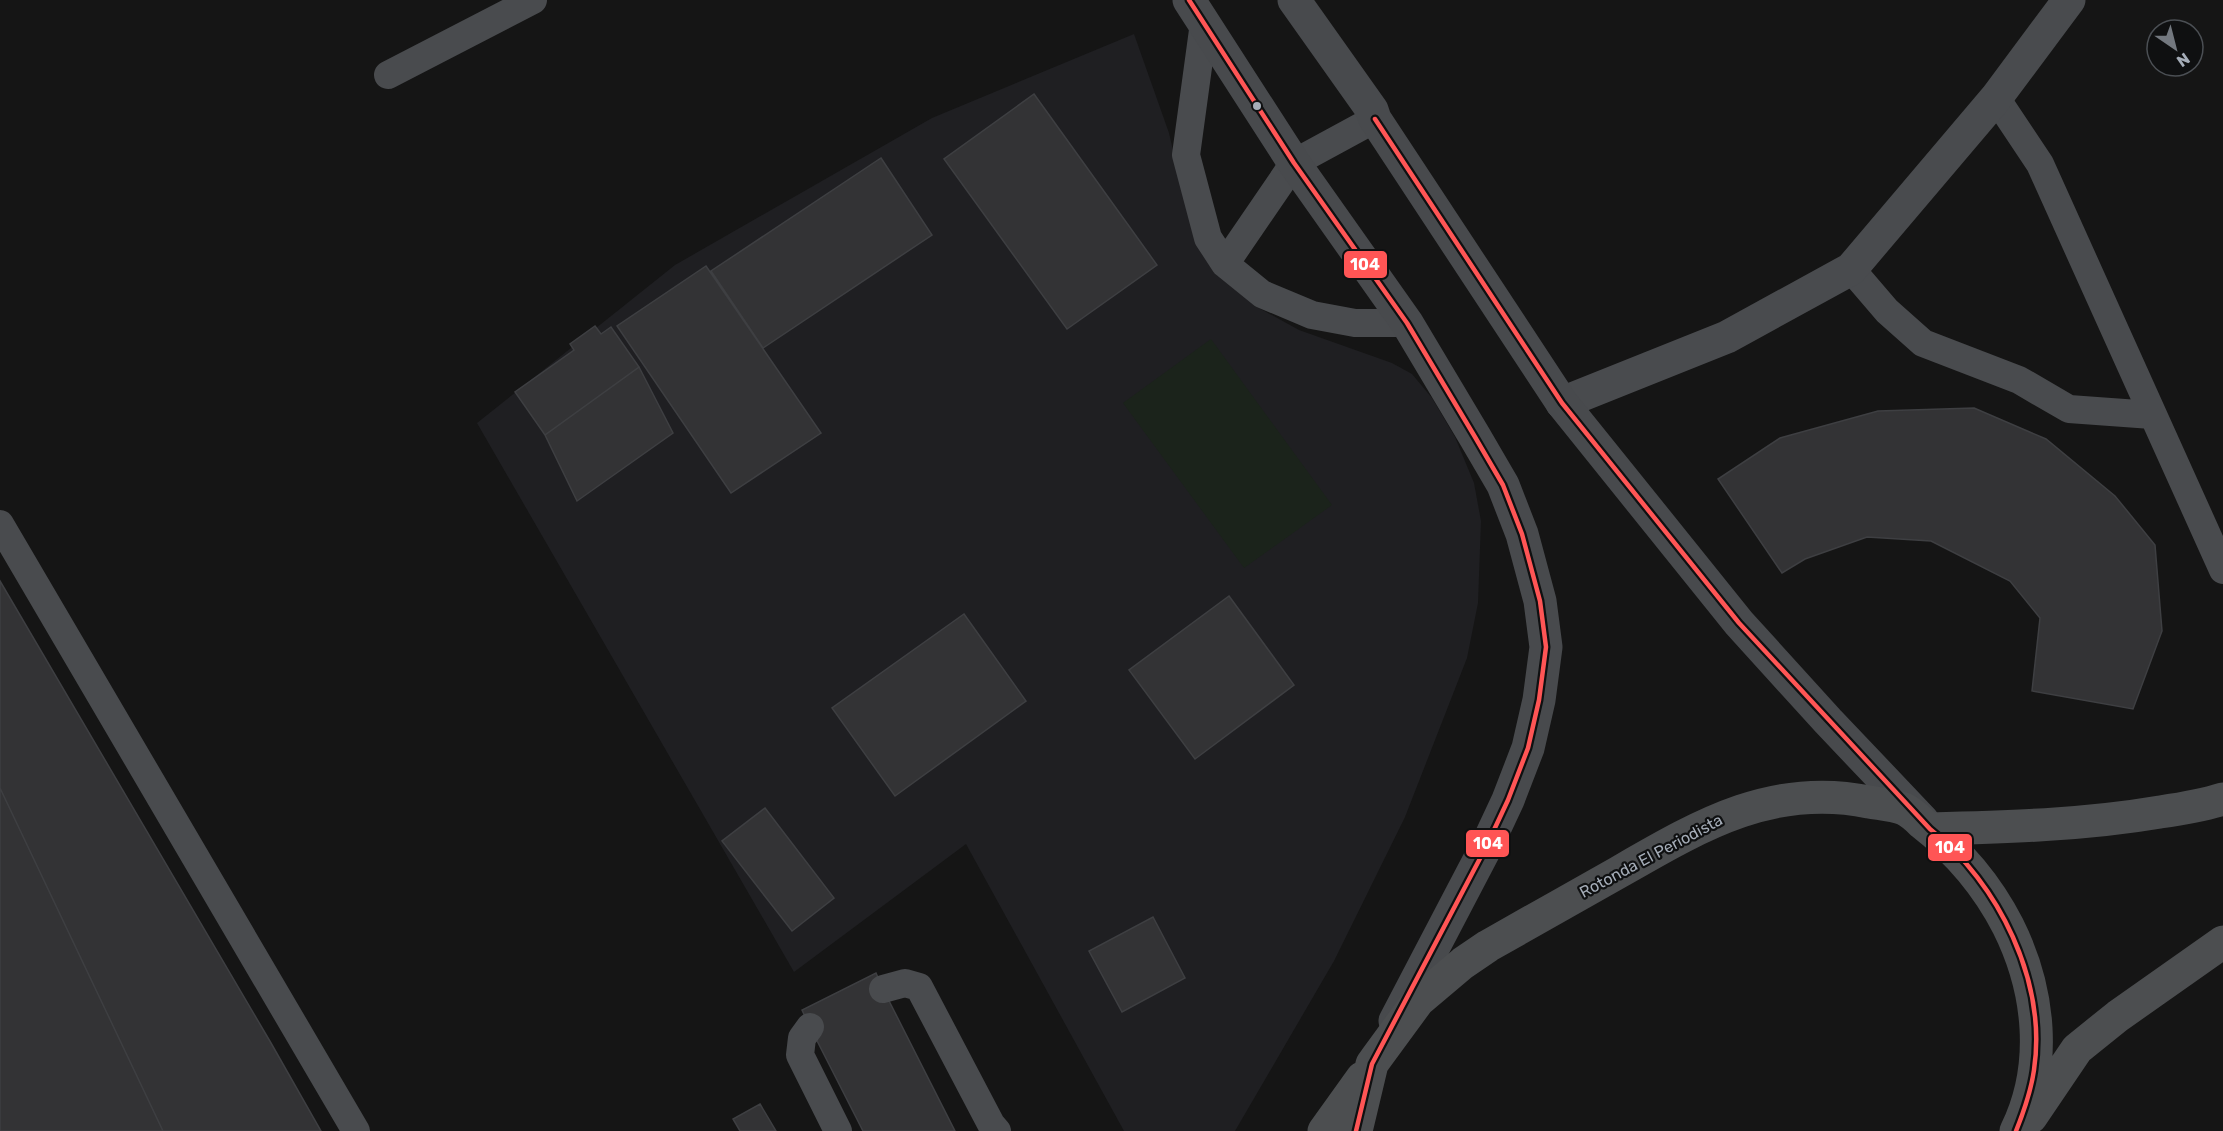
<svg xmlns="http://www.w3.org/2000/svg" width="2223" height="1131" font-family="Rubik,sans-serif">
  <rect width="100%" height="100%" fill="#151515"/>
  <path fill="#1f1f22" d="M1134,34L1169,133L1181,185L1229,279L1257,307L1299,330L1392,363L1412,374L1432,398L1455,437L1474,483L1481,521L1478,603L1467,658L1405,817L1334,961L1235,1131H1124L966,844L794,972L477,423L675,265L932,118Z"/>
  <path fill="#1b231b" d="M1211,339L1332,505L1244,568L1123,403Z"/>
  <path fill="#333335" stroke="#3e3f42" stroke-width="1.5" d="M1034,94L1157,265L1067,329L944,159Z
    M881,158L932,235L763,348L711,271Z
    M706,266L821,433L731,493L617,326Z
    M595,326L601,334L611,327L639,367L545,435L515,392L574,350L570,344Z
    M639,367L673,433L577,501L545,435Z
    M1974,408L2046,439L2115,496L2155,545L2162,631L2133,709L2032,691L2040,618L2010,581L1931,541L1867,537L1805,559L1782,573L1718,479L1780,438L1878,411Z
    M0,581L271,1043L321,1131H163L0,788Z
    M1229,596L1294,685L1195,759L1129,670Z
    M964,614L1026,701L895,796L832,708Z
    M0,788L163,1131H0Z
    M765,808L834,898L792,931L722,841Z
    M1153,917L1185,978L1122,1012L1089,951Z
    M876,973L883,989L955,1131H863L810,1027L802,1010Z
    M760,1104L776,1131H740L733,1119Z"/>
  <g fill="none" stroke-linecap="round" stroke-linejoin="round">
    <path stroke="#494b4e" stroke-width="28" d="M1204,23L1186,155L1208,238L1225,264L1262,294L1312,315L1355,323H1407
      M388,75L533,0
      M1996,98L2040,164L2223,570
      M1225,264L1294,163L1375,119
      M1851,269L1887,311L1923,343L2019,380L2069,409L2152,415
      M0,524L356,1131
      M883,989L905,983L919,987L991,1124L997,1131
      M810,1027L802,1038L800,1055L838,1131"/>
    <path stroke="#494b4e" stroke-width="33" d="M1562,403L1727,337L1851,269L1996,98L2069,0"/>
    <path stroke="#484a4d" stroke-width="33" d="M1189,0L1294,163L1407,323L1475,437L1503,485L1522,534L1540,601L1546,647L1539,700L1528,748L1508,800L1486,847L1395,1021
      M1294,0L1372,110L1375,119L1562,403L1739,623L1828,721L1923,821"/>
    <path stroke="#4c4e50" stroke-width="33" d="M1930,829C2007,827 2084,825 2160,812C2181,809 2202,806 2223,799
      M2031,1117L2077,1049L2118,1016L2223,942
      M1324,1131L1362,1078
      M1356,1131L1372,1064L1377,1057L1418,1001L1463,963L1488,946C1532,921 1575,897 1619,872C1699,826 1772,782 1869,802C1880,804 1893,805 1904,809C1910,812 1917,818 1922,823C1958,851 1987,885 2008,926C2040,990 2048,1066 2016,1131"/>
    <g stroke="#0f1011" stroke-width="9">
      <path id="bus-1" d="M1189,0L1294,163L1407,323L1475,437L1503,485L1522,534L1540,601L1546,647L1539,700L1528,748L1508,800L1486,847L1372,1064L1356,1131
        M1375,119L1562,403L1739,623L1930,829C1999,883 2047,982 2034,1070C2031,1091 2024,1111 2016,1131"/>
    </g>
    <use href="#bus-1" stroke="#f55" stroke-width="4.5"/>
  </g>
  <circle fill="#a5adb8" stroke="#0f1011" stroke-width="2" cx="1257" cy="106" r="5"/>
  <g text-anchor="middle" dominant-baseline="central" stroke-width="4.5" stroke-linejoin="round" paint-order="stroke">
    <g font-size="16" fill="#a5adb8" stroke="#0f1011">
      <text transform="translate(1651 856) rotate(-28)">Rotonda El Periodista</text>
    </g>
  </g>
  <g stroke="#0f1011" stroke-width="2">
    <rect x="1343" y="250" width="45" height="29" rx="6" fill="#f55"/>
    <rect x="1465" y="829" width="45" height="29" rx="6" fill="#f55"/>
    <rect x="1927" y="833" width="46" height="29" rx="6" fill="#f55"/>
  </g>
  <g font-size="16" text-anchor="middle" font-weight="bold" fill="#fff">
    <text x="1365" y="270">104</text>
    <text x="1488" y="849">104</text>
    <text x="1950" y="853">104</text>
  </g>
  <g transform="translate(2175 48) rotate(145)"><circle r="28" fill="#0f1011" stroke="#4b4f54" stroke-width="1.5"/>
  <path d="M0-4.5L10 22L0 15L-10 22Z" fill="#73787f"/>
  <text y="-9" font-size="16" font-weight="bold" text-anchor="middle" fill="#a5adb8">N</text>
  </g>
</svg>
